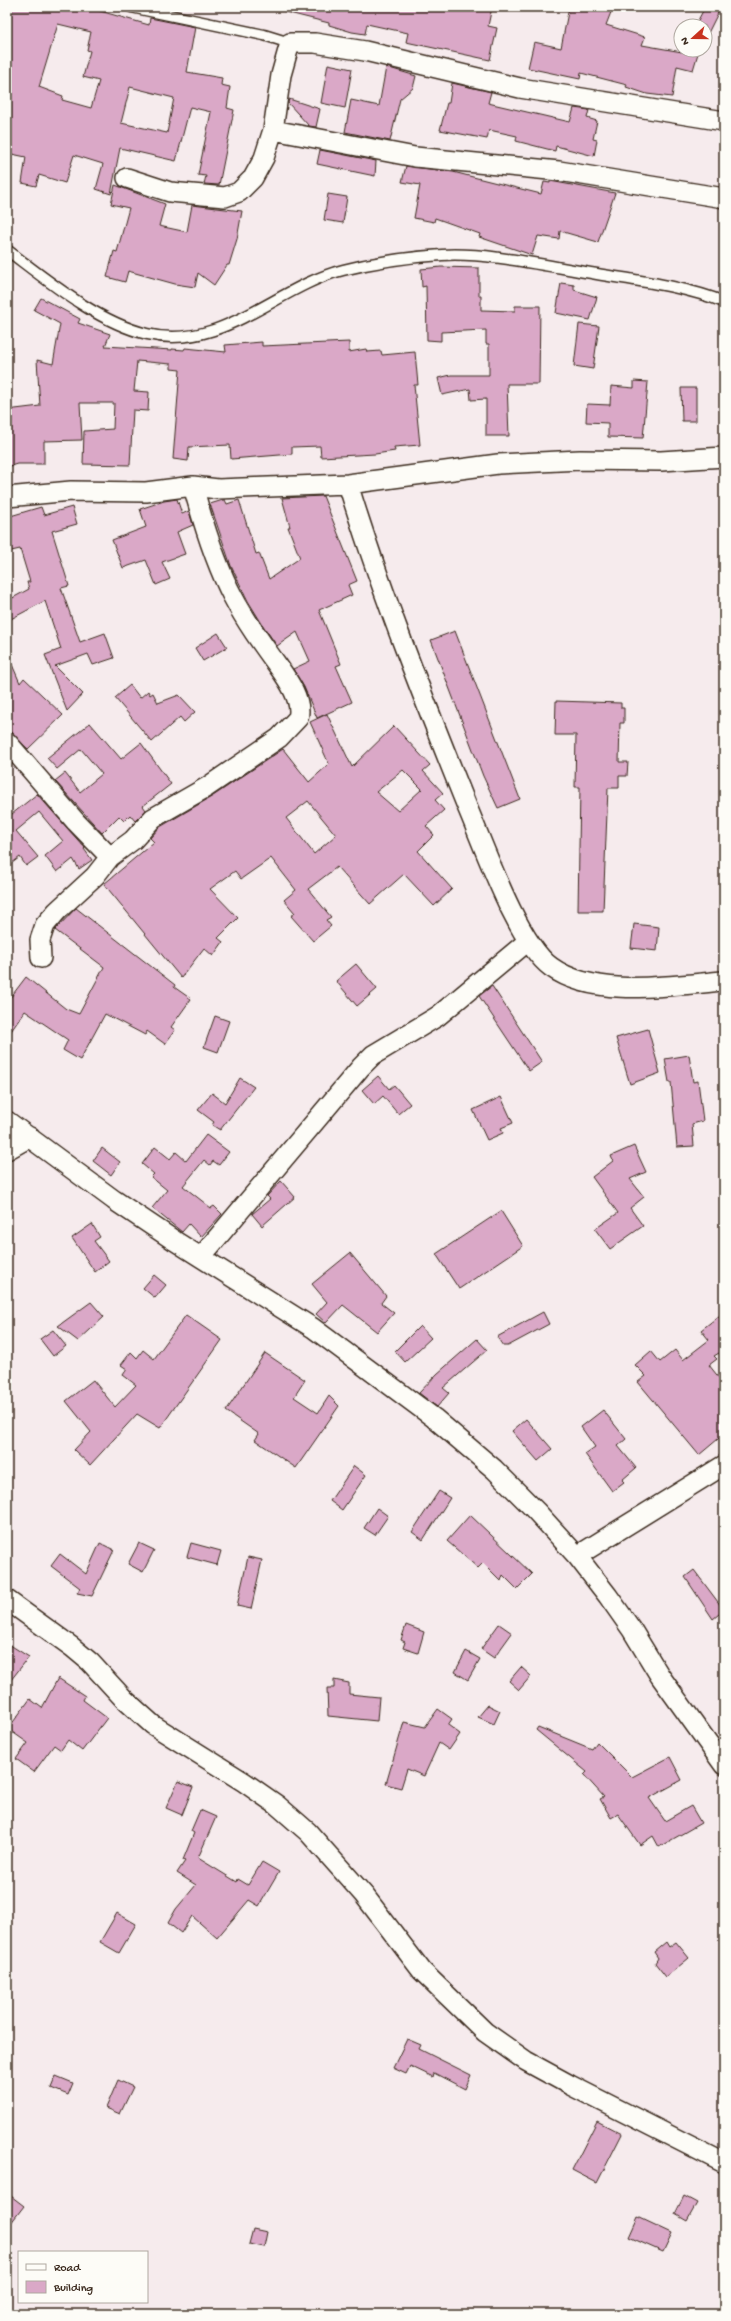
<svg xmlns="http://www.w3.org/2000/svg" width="731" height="2321" font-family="'Gochi Hand',sans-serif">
  <rect width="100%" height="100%" fill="#f6ebed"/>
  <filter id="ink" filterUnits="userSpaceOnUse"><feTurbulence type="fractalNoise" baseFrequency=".025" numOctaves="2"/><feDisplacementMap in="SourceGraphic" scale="8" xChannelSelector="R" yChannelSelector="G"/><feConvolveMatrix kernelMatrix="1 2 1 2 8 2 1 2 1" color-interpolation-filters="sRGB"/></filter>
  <g filter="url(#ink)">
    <path fill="#daa8c7" stroke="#3b2a1e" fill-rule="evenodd" d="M7,7H93V9L149,25L150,18L195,27L187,72L222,78L221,85L230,87L227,108L234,110L219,185L204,184L206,176L198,175L211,112L190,107L176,161L120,148L111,194L96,189L103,164L74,155L65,183L39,175L36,186L22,183L26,157L7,153ZM58,24L91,32L87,50L90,51L83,77L99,81L91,108L62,100L63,96L39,87ZM130,87L174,98L167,133L121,123Z
      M285,7H492L488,26L497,28L490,60L406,42L408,33L367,24L365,34L352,32L329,25V23L285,12Z
      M569,7H613L606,25L645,37L642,45L682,52L684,50H699L693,70L677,66L672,97L647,94L626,87L627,85L581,73L580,79L528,68L534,42L561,48Z
      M705,7H721L708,33L705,31V26H695Z
      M328,64L352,69L345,108L321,103Z
      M386,67L416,76L413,88L400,99L390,141L345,132L351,100L379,106Z
      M452,83L491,92L488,103L570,122L574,108L589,110L587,118L597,121L593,139L597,140L594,156L556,146L555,151L516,141L517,136L489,130L487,139L440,130L447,103H449Z
      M289,99L320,109L316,127L309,126L288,103Z
      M320,150L376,161L375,176L317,164Z
      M406,166L453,172L541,194L544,182L550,183V181L615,193L598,242L560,231L559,239L538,236L532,255L479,237L480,234L435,218L434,222L414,218L420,185L402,182Z
      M115,185L165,204L159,226L187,232L192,205L242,211L237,239L229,265H227L214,285L198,273L195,287L175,284L128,271L125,282L107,277L114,251L117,252L129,208L111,204Z
      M328,194L347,197L343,223L324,220Z
      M441,267L479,268V296H481V310L515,311V306H540L539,384H507L509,436H486V399L471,400L470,389L442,395L438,378L451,375H489V344H486V330L441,332V341L427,340L426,286L422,287L421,269Z
      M561,283L574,285V290L597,297L590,320L556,313Z
      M41,298L80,319L78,323L110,334L105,346L172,350V349L184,350L185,348L226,352L225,345L262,342V346L349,342V352L366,349L367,352L381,351L382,355L415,352L418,385H414L420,445L394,447L395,451L375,454L321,457L320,446L292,447V454L231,459L230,445L189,447L188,461L173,459L180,370L171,369V364L137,361L134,391L149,392L148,411L133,410L130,465L83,464L84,431L113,429L114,403H80L82,440L44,441V464H17L7,467V410L40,406L37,360L53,364L60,324L34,310Z
      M579,324L599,326L593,369L574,366Z
      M634,381L648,382L643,438L608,437V423L586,422L587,404L610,405L611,386L634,388Z
      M681,388H696V421H682Z
      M323,496L357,581L348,585L352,595L319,610L341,664L336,666L352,702L317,718L304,687L293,669L310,661L297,632L277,646L264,627L248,601L231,566L210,504L223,500H225L227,504L239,500L256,554L259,553L269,579L300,558L288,527H290L282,498Z
      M177,499L182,514L189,511L193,525L177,532L185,554L162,562L170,579L156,585L146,560L123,568L112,540L146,527L140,509L164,501Z
      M41,507L44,515L72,507L77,524L52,531L69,586L61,588L80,642L105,633L114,658L93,665L88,654L55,666L83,694L67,711L45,655L61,649L45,601L7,621V601L29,589L27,582H30L20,549L7,552V517Z
      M455,631L520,799L498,808L483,776L431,640Z
      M218,633L227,647L203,661L195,648Z
      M7,653L20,683L24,678L63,715L28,749L7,729Z
      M130,685L140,698L148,691L150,695L153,693L158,703L179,695L195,712L184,722L180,717L152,742L115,698Z
      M556,701L621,703V708H624V723H620L619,762H628L627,776H619V788H608L603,911H578L580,787H575L576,735H555Z
      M327,714L352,767L394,726L430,765L423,771L443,793L435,800L444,810L426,826L434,835L418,851L452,889L434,906L404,874L370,904L337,867L308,889L331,917L326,920L331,926L313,941L291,916L295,913L284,900L296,890L271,858L241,879L235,871L210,889L238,918L218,938L223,942L213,956L204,948L181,978L104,884L154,842L150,838L160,827L213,796L283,749L309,782L329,764L310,722ZM403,770L422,789L398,811L376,792ZM308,801L336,835L314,854L286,818Z
      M90,723L121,759L141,743L171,784L143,806L146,810L135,821L130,815L124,821L119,816L102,833L55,781L65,773L80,792L102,774L81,749L57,769L47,758Z
      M37,794L85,848L84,849L92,860L79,869L73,859L57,872L45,856L63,841L39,812L16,831L38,857L26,866L20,857L7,867V818Z
      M76,908L175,985L174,987L191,999L171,1027L175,1030L165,1044L147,1031L145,1035L105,1014L80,1060L63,1050L68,1040L25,1011L7,1037V1002L26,977L66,1009L79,1014L104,967L55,930Z
      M634,924L659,927L657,951L631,948Z
      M356,964L377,989L357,1006L336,981Z
      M492,986L542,1062L529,1071L479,996Z
      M215,1016L229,1021L218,1052L204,1047Z
      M648,1029L660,1073L630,1084L616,1038Z
      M689,1055L693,1082L698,1081L703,1121L692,1124L694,1146L677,1147L671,1082H669L665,1059Z
      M378,1076L389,1089L394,1085L410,1104L398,1114L383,1096L374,1104L362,1090Z
      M240,1078L254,1087L220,1130L212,1125L214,1122L198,1110L212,1093L225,1103Z
      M501,1097L513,1123L501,1128L503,1133L487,1140L473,1110Z
      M206,1135L229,1152L219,1165L213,1161L210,1165L204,1160L183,1186L211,1208L214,1206L222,1214L201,1237L189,1224L182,1232L152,1208L167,1190L151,1177L154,1174L142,1164L155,1147L170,1159L176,1152L186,1161Z
      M634,1146L646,1172L630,1179L644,1197L630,1208L643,1226L610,1249L595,1229L618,1213L592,1177L613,1161L611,1156Z
      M102,1148L120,1162L111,1175L93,1161Z
      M281,1181L295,1197L262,1226L252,1214L270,1199L267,1196Z
      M501,1211L523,1246L459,1289L436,1254Z
      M92,1224L100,1237L94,1241L109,1261L95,1272L72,1238Z
      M350,1253L386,1296L381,1303L394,1313L377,1332L343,1305L326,1323L316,1314L327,1302L312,1284Z
      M154,1275L166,1285L155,1298L143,1288Z
      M91,1302L104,1317L78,1341L58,1326Z
      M543,1312L549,1324L508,1346H503L497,1337Z
      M724,1312V1359L719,1353L714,1356L717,1359L709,1365L724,1384V1434L699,1455L638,1382L646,1376L635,1365L651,1351L660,1362L675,1350L683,1360L709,1340L701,1330Z
      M186,1315L222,1340L160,1428L137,1414L90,1465L74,1450L91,1432L66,1401L93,1380L115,1407L136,1385L123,1375L127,1369L121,1365L131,1352L137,1358L143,1350L154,1359Z
      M420,1326L431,1338L405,1362L395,1351Z
      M53,1330L66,1346L53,1356L40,1339Z
      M477,1339L487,1350L443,1388L449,1393L437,1407L419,1393L437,1374Z
      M265,1353L305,1380L294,1397L318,1413L329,1396L339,1406L296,1468L255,1440L259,1434L226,1411Z
      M603,1410L626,1439L618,1446L636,1468L622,1480L624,1482L612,1491L585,1454L595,1447L581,1427Z
      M526,1419L552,1449L538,1461L512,1431Z
      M354,1466L366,1475L342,1510L330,1501Z
      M439,1491L450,1498L423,1540L412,1532Z
      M377,1508L388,1516L375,1535L364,1528Z
      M470,1515L532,1574L517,1589L503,1575L501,1581L483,1563L478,1568L447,1541Z
      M100,1543L114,1550L92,1596L77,1593L80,1588L51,1566L60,1554L86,1574Z
      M139,1543L154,1550L143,1572L128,1564Z
      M191,1543L221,1551L217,1565L187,1557Z
      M248,1557L262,1560L251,1609L237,1606Z
      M694,1570L724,1610L713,1619L685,1577Z
      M499,1624L512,1633L494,1658L481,1649Z
      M406,1625L424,1632L418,1653L403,1648L405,1642L401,1640Z
      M7,1643L29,1657L7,1685Z
      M466,1651L480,1659L468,1680L455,1672Z
      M521,1667L531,1676L519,1690L509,1681Z
      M58,1678L85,1696L83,1700L107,1718L82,1751L68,1740L61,1750L54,1745L34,1772L16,1759L28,1743L8,1729L30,1699L42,1708Z
      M334,1680L349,1683V1694L379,1697L377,1721L328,1716L327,1688H334Z
      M488,1705L500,1711L494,1724L478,1717Z
      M438,1709L452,1719L448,1725L460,1734L449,1750L439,1743L424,1776L407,1769L401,1788L386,1784L404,1722L425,1727Z
      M538,1727L592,1749L597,1742L632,1777L670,1757L682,1780L649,1798L665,1821L691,1806L701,1823L659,1847L653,1836L640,1845L618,1814L611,1818L600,1799L604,1797L584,1775L587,1772L536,1730Z
      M178,1781L193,1787L182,1815L166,1808Z
      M200,1810L216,1817L198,1858L237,1882L238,1879L248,1885L262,1862L279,1872L259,1906L249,1900L217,1938L192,1916L181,1933L168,1923L176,1909L196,1885L177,1873L185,1861L183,1860L194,1833L191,1831Z
      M117,1913L136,1924L119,1953L100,1942Z
      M666,1942L669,1947L676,1942L689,1958L666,1977L655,1963L658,1958L654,1952Z
      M407,2039L421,2045L419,2049L471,2075L465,2089L434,2073L433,2077L410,2066L406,2074L393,2068Z
      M56,2076L73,2083L68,2095L51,2088Z
      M118,2080L133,2087L120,2114L106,2108Z
      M597,2121L622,2134L597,2183L572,2170Z
      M7,2193L24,2206L7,2228Z
      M684,2196L697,2203L687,2221L675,2214Z
      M638,2217L672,2233L663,2252L629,2237Z
      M253,2229L267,2232L264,2247L249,2244Z"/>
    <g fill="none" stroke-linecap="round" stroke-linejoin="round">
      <g stroke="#3b2a1e" stroke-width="13">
        <path id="lane" d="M131,7L264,35L290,43
          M7,250C47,280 97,322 147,334C222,352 276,287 343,270C375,262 409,257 442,255C488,252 551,267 597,274C639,281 684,286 724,302"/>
      </g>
      <g stroke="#3b2a1e" stroke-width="22">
        <path id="street" d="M273,130L415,157L559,171L724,198
          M127,178L170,192L225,197L239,192L253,178L264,158L273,130L281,75L290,43H315L365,51L520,88L724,121
          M348,484C382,595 425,702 468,809C485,849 518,943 551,967C595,999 673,985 724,981
          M7,497L71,491L146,492L193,486L218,489L348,484L498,464L580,460L661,461L724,457
          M7,742L76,822L110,857
          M41,958L40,940L45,925L57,911L95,876L110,857L133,840L153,818L207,787L279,738L298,718C303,701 288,680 278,666C262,644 246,622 233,597C215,563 203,523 193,486
          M7,1121L114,1200L175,1241L313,1328L434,1418L494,1469L536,1511L577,1556L608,1596L632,1630L660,1676L724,1765
          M7,1150L30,1137
          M201,1257L361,1067L373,1055L438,1016L528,941
          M577,1556L724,1465
          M7,1600L72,1647L90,1662L124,1699L153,1725L244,1782L277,1805L308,1832L364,1895L422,1971L485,2032L526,2061L570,2085L724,2163"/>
      </g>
      <use href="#lane" stroke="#fdfcf7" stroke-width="10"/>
      <use href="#street" stroke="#fdfcf7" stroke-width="19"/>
    </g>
  </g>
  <rect width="731" height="2321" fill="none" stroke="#fdfcf7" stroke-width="24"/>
  <rect x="12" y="12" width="707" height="2297" fill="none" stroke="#3b2a1e" stroke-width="1.5" filter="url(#ink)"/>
  <rect x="18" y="2251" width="130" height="52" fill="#fdfcf7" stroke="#afa8a0"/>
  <rect x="26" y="2264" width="20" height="6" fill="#fdfcf7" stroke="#afa8a0"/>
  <text x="54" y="2271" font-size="12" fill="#3b2a1e">Road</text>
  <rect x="26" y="2281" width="20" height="12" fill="#daa8c7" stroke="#afa8a0"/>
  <text x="54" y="2291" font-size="12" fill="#3b2a1e">Building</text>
  <g transform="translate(693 38) rotate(249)"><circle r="19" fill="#fdfcf7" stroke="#afa8a0"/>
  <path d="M0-3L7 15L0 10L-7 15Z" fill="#c8321e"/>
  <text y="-6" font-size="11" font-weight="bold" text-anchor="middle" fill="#3b2a1e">N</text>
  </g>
</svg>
